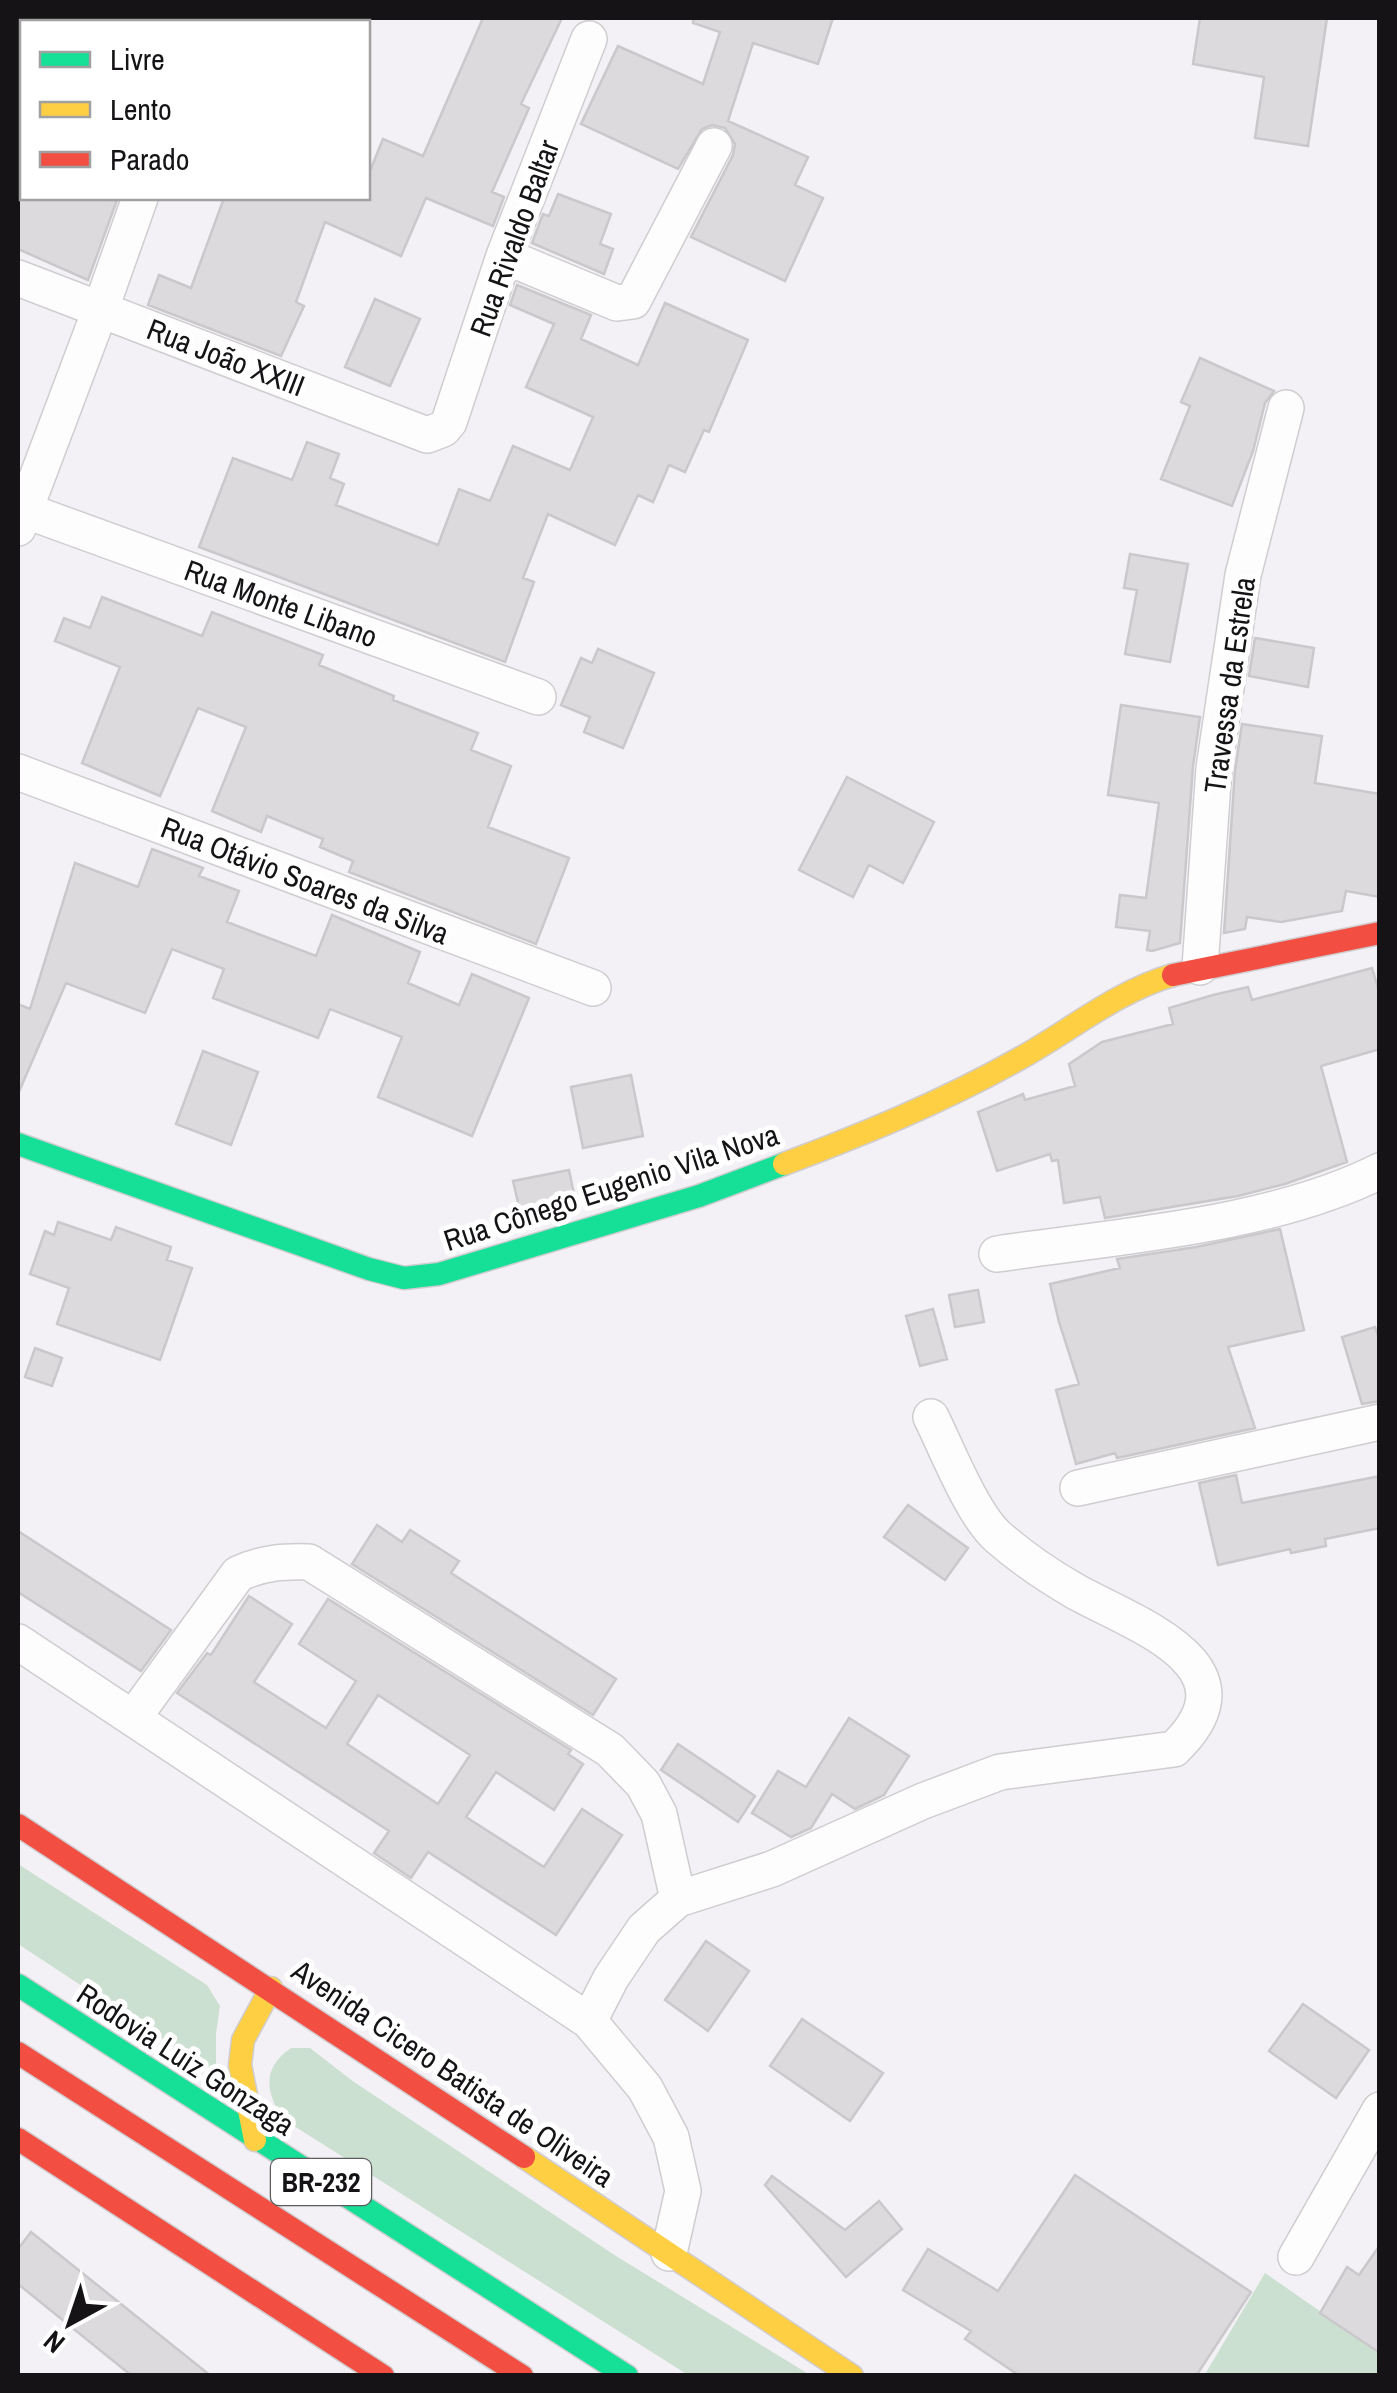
<svg xmlns="http://www.w3.org/2000/svg" width="1397" height="2393" font-family="'Archivo Narrow',sans-serif">
  <rect width="100%" height="100%" fill="#f3f1f5"/>
  <path fill="#cce0d1" d="M18,1864L207,1985L220,2006L216,2034V2074L18,1944Z
    M291,2048H310L354,2082L616,2256L810,2375H688L283,2119C265,2091 262,2068 291,2048Z
    M1265,2273L1379,2352V2375L1204,2376Z"/>
  <path fill="#dcdadd" stroke="#cac8cb" stroke-width="2.5" fill-rule="evenodd" d="M483,18H562L521,104L529,108L492,192L504,197L493,226L426,198L401,256L325,222L296,302L304,306L281,356L148,305L159,275L191,288L224,198H368V176L383,139L423,156Z
    M694,18H833L818,64L753,43L728,121L808,157L795,185L823,198L785,281L691,237L733,155L735,144L725,128L712,125L702,129L678,169L581,124L618,46L703,84L720,32L693,23Z
    M1200,18H1327L1308,146L1255,138L1264,77L1193,64Z
    M558,194L611,214L600,244L613,249L604,274L532,243L543,214L549,216Z
    M18,198L117,200L88,280L18,249Z
    M517,285L591,315L581,339L638,365L665,303L748,340L709,432L704,430L685,472L669,465L653,502L638,495L615,545L548,514L523,578L534,582L505,662L199,547L233,458L292,480L307,442L339,454L330,478L344,484L336,505L438,545L459,489L490,501L513,446L570,470L593,417L526,387L554,324L510,305Z
    M375,299L420,319L390,386L345,367Z
    M1200,358L1274,391L1265,403L1253,451L1232,506L1161,479L1190,406L1181,402Z
    M1130,554L1188,564L1170,662L1125,654L1137,590L1124,588Z
    M102,597L202,636L212,612L323,655L319,665L394,696L393,700L478,733L471,750L511,766L488,827L569,858L536,944L349,872L353,861L320,847L323,839L267,816L261,832L212,811L246,727L198,708L160,796L82,763L120,667L55,641L64,618L90,628Z
    M1255,638L1314,648L1308,687L1249,676Z
    M598,649L654,673L623,748L584,732L590,717L561,705L581,658L592,663Z
    M1121,705L1200,717L1193,766L1180,943L1152,951L1147,950L1150,931L1116,927L1120,895L1146,898L1159,803L1108,795Z
    M1242,724L1322,736L1315,783L1380,794V897L1346,891L1342,911L1281,922L1247,917L1245,929L1224,933L1235,770Z
    M847,777L934,822L903,883L869,865L853,897L799,870Z
    M152,849L203,868L199,876L239,891L227,922L316,956L332,915L420,952L408,983L459,1005L472,974L529,998L472,1136L378,1097L402,1037L330,1009L318,1038L213,998L224,969L172,949L145,1013L66,983L18,1094V1004L30,1009L75,863L138,887Z
    M1372,968L1380,995V1049L1321,1066L1347,1162L1285,1184L1238,1196L1105,1218L1100,1197L1064,1203L1058,1160L1052,1161L1050,1154L997,1171L978,1112L1023,1094L1025,1100L1075,1086L1069,1064L1102,1042L1173,1024L1169,1008L1213,995L1248,987L1252,1000Z
    M203,1051L258,1072L231,1145L176,1124Z
    M631,1075L643,1136L583,1148L571,1087Z
    M569,1170L575,1199L520,1211L513,1181Z
    M58,1222L111,1240L116,1227L171,1247L167,1260L192,1268L160,1360L57,1324L69,1288L30,1274L45,1231L54,1235Z
    M1280,1229L1304,1330L1228,1347L1255,1428L1117,1458L1115,1453L1076,1464L1056,1390L1079,1384L1059,1322L1050,1284L1120,1268L1117,1259L1196,1247Z
    M978,1290L984,1322L955,1327L949,1295Z
    M933,1309L947,1359L920,1366L906,1316Z
    M1375,1327L1380,1341V1401L1362,1404L1342,1337Z
    M35,1348L62,1358L52,1386L25,1377Z
    M1236,1475L1242,1503L1380,1476V1528L1325,1539L1326,1546L1291,1553L1290,1549L1218,1565L1199,1483Z
    M908,1505L968,1548L945,1580L884,1537Z
    M377,1525L402,1542L410,1530L459,1561L451,1573L616,1679L593,1715L352,1564Z
    M18,1531L171,1630L141,1671L18,1592Z
    M249,1596L292,1624L254,1682L326,1728L356,1681L299,1644L328,1599L571,1750L568,1754L583,1764L554,1810L496,1772L466,1817L544,1867L582,1809L622,1835L556,1935L428,1852L411,1878L374,1853L389,1831L177,1693L207,1653L211,1655ZM378,1695L470,1755L438,1804L347,1744Z
    M849,1718L909,1756L884,1795L855,1809L832,1794L811,1828L791,1837L752,1813L778,1771L806,1787Z
    M678,1744L755,1796L738,1822L661,1770Z
    M706,1941L749,1971L708,2031L665,2000Z
    M1303,2004L1369,2050L1336,2098L1269,2051Z
    M802,2019L883,2073L850,2121L770,2066Z
    M1075,2175L1251,2292L1196,2376H1020L965,2339L971,2331L903,2290L928,2249L998,2291Z
    M772,2176L845,2230L879,2201L902,2229L846,2277L765,2185Z
    M31,2232L211,2376H132L18,2284V2249Z
    M1380,2245V2353L1320,2313L1347,2267L1359,2275Z"/>
  <g fill="none" stroke-linecap="round" stroke-linejoin="round">
    <g stroke="#cfcdd0" stroke-width="38">
      <path id="street" d="M208,22L210,18
        M18,113L22,115
        M504,256L617,303L633,301L714,146
        M18,278L427,435L443,429L449,422L504,256L589,39
        M24,510L538,697
        M18,528L101,308L140,198
        M18,772L593,988
        M1200,967L1214,768L1243,575L1286,408
        M997,1254C1118,1236 1270,1226 1380,1171
        M1078,1488L1380,1422
        M18,1642L589,2021
        M133,1718L238,1574C261,1563 283,1561 309,1562L610,1750L643,1784L659,1814L678,1899
        M669,2253L683,2191L671,2137L645,2088L589,2021L611,1978L644,1929L678,1899L772,1869L923,1801L1000,1772L1174,1749C1263,1664 1130,1623 1073,1590C1047,1575 1021,1557 998,1537C972,1514 947,1449 931,1417
        M1296,2257L1380,2110"/>
    </g>
    <g stroke="#cfcdd0" stroke-width="25">
      <path id="fast" d="M18,1144L369,1269L404,1278L439,1274L699,1196L784,1164
        M18,1985L627,2376"/>
    </g>
    <g stroke="#cfcdd0" stroke-width="25">
      <path id="slow" d="M784,1164C864,1134 942,1102 1017,1060C1070,1031 1115,992 1173,975
        M255,2140L240,2065L243,2040L271,1988
        M524,2157L852,2376"/>
    </g>
    <g stroke="#cfcdd0" stroke-width="25">
      <path id="jam" d="M1173,975L1380,933
        M18,1825L524,2157
        M18,2053L522,2376
        M18,2139L383,2376"/>
    </g>
    <use href="#street" stroke="#fdfdfe" stroke-width="35"/>
    <use href="#fast" stroke="#16e098" stroke-width="22"/>
    <use href="#slow" stroke="#ffcf43" stroke-width="22"/>
    <use href="#jam" stroke="#f24e42" stroke-width="22"/>
  </g>
  <g text-anchor="middle" dominant-baseline="central" stroke-width="10" stroke-linejoin="round" paint-order="stroke">
    <rect fill="#fff" stroke="#5b5a5c" stroke-width="2.5" x="271" y="2159" width="100" height="46" rx="8"/>
    <g font-size="28" font-weight="bold" fill="#151316">
      <text x="321" y="2182">BR-232</text>
    </g>
    <g font-size="30" fill="#151316" stroke="#fff">
      <text transform="translate(514 238) rotate(-70)">Rua Rivaldo Baltar</text>
      <text transform="translate(226 357) rotate(21)">Rua João XXIII</text>
      <text transform="translate(281 603) rotate(20)">Rua Monte Libano</text>
      <text transform="translate(1229 685) rotate(-82)">Travessa da Estrela</text>
      <text transform="translate(305 880) rotate(21)">Rua Otávio Soares da Silva</text>
      <text transform="translate(611 1187) rotate(-18)">Rua Cônego Eugenio Vila Nova</text>
      <text transform="translate(186 2059) rotate(33)">Rodovia Luiz Gonzaga</text>
      <text transform="translate(453 2073) rotate(34)">Avenida Cicero Batista de Oliveira</text>
    </g>
  </g>
  <rect width="1397" height="2393" fill="none" stroke="#151316" stroke-width="40"/>
  <rect x="20" y="20" width="350" height="180" fill="#ffffff" stroke="#a1a1a2" stroke-width="2.5"/>
  <rect x="40" y="52" width="50" height="15" fill="#16e098" stroke="#a1a1a2" stroke-width="2.5"/>
  <text x="110" y="70" font-size="30" fill="#151316">Livre</text>
  <rect x="40" y="102" width="50" height="15" fill="#ffcf43" stroke="#a1a1a2" stroke-width="2.5"/>
  <text x="110" y="120" font-size="30" fill="#151316">Lento</text>
  <rect x="40" y="152" width="50" height="15" fill="#f24e42" stroke="#a1a1a2" stroke-width="2.5"/>
  <text x="110" y="170" font-size="30" fill="#151316">Parado</text>
  <g transform="translate(70 2323) rotate(220)" stroke="#ffffff" stroke-width="8" paint-order="stroke">
  <path d="M0-8L18 38L0 25L-18 38Z" fill="#151316"/>
  <text y="-15" font-size="28" font-weight="bold" text-anchor="middle" fill="#151316">N</text>
  </g>
</svg>
